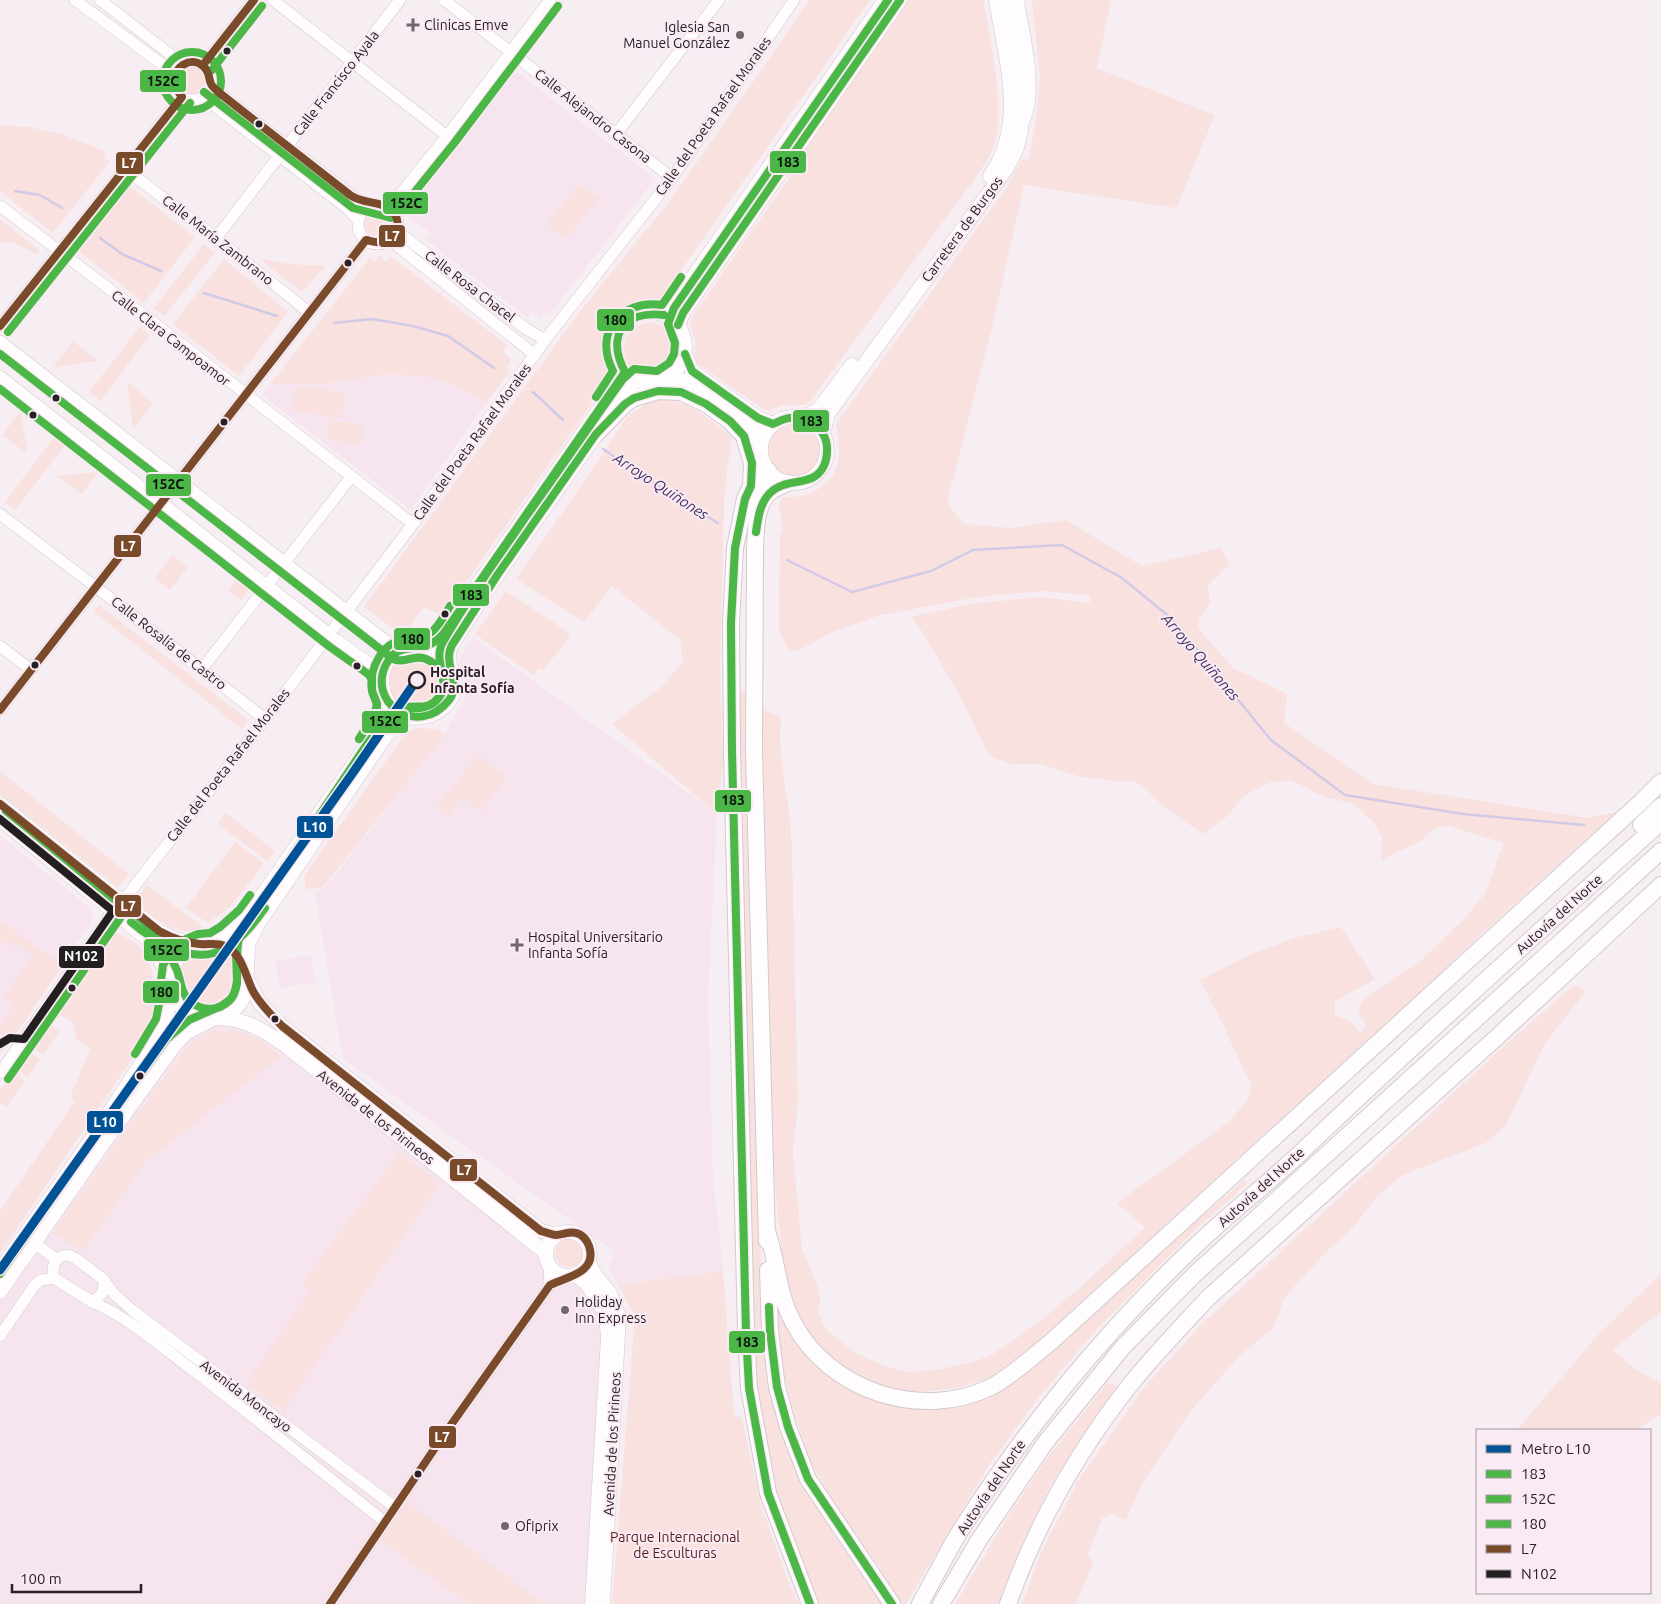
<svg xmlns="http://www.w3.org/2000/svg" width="1661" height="1604" font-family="Ubuntu,sans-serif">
  <rect width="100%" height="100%" fill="#f6eef2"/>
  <path fill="#f6e5ef" d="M514,70L655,179L549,315L546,313L541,319L532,312L528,318L426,240L431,234L409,217L414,211L409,206Z
    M388,374L423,376L458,387L486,403L411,510L262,395L271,383L314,385Z
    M473,637L717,814L708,999L713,1174L723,1271L618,1285L608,1266L615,1252L343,1059L315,891L324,889L444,736L469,689L458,662Z
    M0,836L91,909L93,920L0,1056Z
    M311,955L316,982L280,988L275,961Z
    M247,1022L546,1253L549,1265L558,1274L587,1284L606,1315L592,1604H0V1292L103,1144L199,1025Z"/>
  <path fill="#f9e1df" d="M810,0H870L661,299L657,303C649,303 640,302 633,305C617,312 603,330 604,348C604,358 608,368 608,379L606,383L443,615L424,608L421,610L403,636L364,607L581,310L670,201Z
    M909,0H983C990,38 1006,110 994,145C991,155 984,164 979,173L807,405H781L771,410H765L698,364L694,359L695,341L690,324L692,317L803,158L802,153Z
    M1032,0H1111L1097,68L1215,115L1176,208L1024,185L992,327L948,498L949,506L964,524L1010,528L1066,520L1142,566L1221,548L1230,564L1208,585L1210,603L1199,619L1198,628L1233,668L1287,694L1284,723L1373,784L1588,818L1616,812L1476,939L1411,1002L1366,1041L1022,1356L988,1378L960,1387L925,1392L895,1390L863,1381L835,1364L810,1335L791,1299L783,1267L771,1146L770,1017L762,710L781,716C778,747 784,775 788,806C790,820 791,834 792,849L798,1102L793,1152L802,1249L818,1288L820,1299L818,1312L825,1328L837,1339L856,1353L884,1366L909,1372L936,1370L970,1363L992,1355L1038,1323L1081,1287L1145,1227L1117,1203L1230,1121L1248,1099L1252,1084L1245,1073L1225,1029L1200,980L1256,952L1298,937L1341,927L1375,979L1335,1001V1015L1351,1022L1360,1032L1367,1026L1360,1016L1358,1010L1362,1002L1368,996L1422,960L1469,914L1485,893L1504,843L1445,825L1431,831L1421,841L1393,854L1381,862L1382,838L1374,823L1354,804L1322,796L1291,780L1268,783L1244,796L1225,818L1203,834L1162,805L1145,788L1134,781H1113L1078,776L1040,764H1012L996,759L987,752L964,703L925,636L912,617L969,604L1041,597L1089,603L1091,596L1044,591L977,597L880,615L833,632L797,651L788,649L779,629L780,532L783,534L779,504L782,498C790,497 801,497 809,494C843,479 842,455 836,424L1007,187L1022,160L1029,158L1036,121L1040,77Z
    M180 81a13 13 0 1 1 26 0a13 13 0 1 1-26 0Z
    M0,125L28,127L64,135L105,151V158L110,161L53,233L0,191Z
    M579,184L598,199L566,240L547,224Z
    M129,186L195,237L144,303L79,251Z
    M364 223a13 13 0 1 1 26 0a13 13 0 1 1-26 0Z
    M0,219L39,250L37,254L14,243L0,242Z
    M204,244L215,253L164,316L154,308Z
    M379,255L386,262L390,256L507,345L503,352L511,359L507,368L510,371L486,403L458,387L423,376L388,374L314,385L271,383L370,258L375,262Z
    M259,258L288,264L326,266L302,292Z
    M224,259L288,312L239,376L173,324Z
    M624 349a26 26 0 1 1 52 0a26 26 0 1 1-52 0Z
    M140,327L150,335L100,401L89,392Z
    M73,341L98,361L53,367Z
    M127,382L153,403L133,429Z
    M295,386L345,393L342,418L292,411Z
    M660,398C693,403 707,417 732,437L727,470L724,502L720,672L723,764L717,814L612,724L661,687L683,662L680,640L612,586L584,622L516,579L593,469L627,417L643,406L642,402Z
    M21,410L27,454L2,435Z
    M330,420L363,425L361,445L327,439Z
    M767 449a27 27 0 1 1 54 0a27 27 0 1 1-54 0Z
    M55,436L66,444L15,510L5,502Z
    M98,472L82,494L56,476Z
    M172,555L188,567L170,590L155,578Z
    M238,578L250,587L241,600L228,591Z
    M506,591L565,630L570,637L543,670L539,668L534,676L475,634Z
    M99,605L248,720L242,729L94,612Z
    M389 682a29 29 0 1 1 58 0a29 29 0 1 1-58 0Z
    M747,691L762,1306L802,1481L836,1538L868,1585L883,1572L836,1509L809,1458L792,1406L781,1361L778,1307L821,1368L859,1395L907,1408H951L990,1397L1033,1367L1107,1298L1245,1179L1246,1185L1196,1229L1095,1331L1039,1397L989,1465L906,1604H819L777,1494L762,1421L755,1369L751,1310L737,692Z
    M418,728L436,729L446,734L323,887L306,889L304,876L398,744L411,730Z
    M478,755L506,777L481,812L463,797L448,817L436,808Z
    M0,771L129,874L118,887L0,794Z
    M226,813L275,851L267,861L218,824Z
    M235,842L264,864L229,908L208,923L186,908Z
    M147,885L203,927C197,929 190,932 184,931C166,928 148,913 135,901Z
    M0,921L63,965L17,1032L2,1040L0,1039L3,1035L0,1033V1025L14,1005L3,998L33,955L14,941L9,948L0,938Z
    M111,931C121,934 135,941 141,949C155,968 159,1000 154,1022C153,1030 146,1039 141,1046L0,1253V1211L75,1101L70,1097L90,1049L77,1040L73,1022L55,1012Z
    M177 981a33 33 0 1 1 66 0a33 33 0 1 1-66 0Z
    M1574,985L1586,991L1545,1043L1506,1125L1488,1142L1402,1175L1378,1196L1348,1233L1327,1251L1284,1298L1274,1328L1240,1355L1190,1412L1141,1485L1126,1520L1112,1513L1102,1518L1088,1554L1093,1563L1076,1604H1022L1041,1553L1078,1481L1143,1389L1201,1325L1501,1049Z
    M47,1023L60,1031L43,1055L31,1047Z
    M213,1030C250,1031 253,1034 282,1056L147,1160L83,1251L52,1233L163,1079L192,1042Z
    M28,1051L40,1059L28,1077L16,1068Z
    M12,1072L25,1081L6,1107L0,1103V1090Z
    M398,1154H400L440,1183L284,1411L247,1385L252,1375L310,1289L302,1283Z
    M555 1253a14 14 0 1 1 28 0a14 14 0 1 1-28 0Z
    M723,1271L734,1415L742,1418L759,1498L785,1574L799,1604H612L635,1316L618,1285Z
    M1661,1274V1312L1649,1320L1613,1350L1635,1369L1661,1384V1414L1635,1430H1517L1598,1335Z
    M1108,1382L1117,1386L1051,1484L1023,1541L998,1604H955L1006,1520L1045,1461Z
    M407,1502L543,1604H468L382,1541Z"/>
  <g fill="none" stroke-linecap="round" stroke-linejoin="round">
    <path stroke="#d1cae7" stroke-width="2.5" d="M15,191L40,195L62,208
      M100,238L122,254L161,271
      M204,293L277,316
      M334,323L372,319L413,326L448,336L494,368
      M533,392L563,420
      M603,449L635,471L718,523
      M787,560L852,592L931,571L973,550L1062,545L1122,578L1172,619L1271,740L1345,795L1463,814L1584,825"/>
    <g stroke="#d1cace" stroke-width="12">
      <path id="minor" d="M75,0L167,68L174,77
        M100,0L175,58L189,62
        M273,0L447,136
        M444,0L672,178
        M1018,0C1024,33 1038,89 1025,119
        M173 81a19 19 0 1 1 38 0a19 19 0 1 1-38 0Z
        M203,65L254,0
        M211,85L222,95L358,200L374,205
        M203,97L348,209L358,220
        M616,134L719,0
        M125,169L216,238L310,313
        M358 224a20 20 0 1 1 40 0a20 20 0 1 1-40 0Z
        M0,206L162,329L413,524
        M389,208L447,136L550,0
        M397,228L403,236L525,328L545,340
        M216,238L400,0
        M388,241L395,244L535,355
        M0,326L182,97
        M0,341L399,651
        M0,376L336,639L375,667L382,675
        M0,514L105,594L265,719
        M0,646L31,670
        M202,669L351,477
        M0,710L366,240
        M122,902L265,719L413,524L545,340L672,178L794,0
        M0,1073L113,911
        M34,1243L56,1259
        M68,1255L75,1258L103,1279C106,1291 102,1295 92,1302L54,1278C51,1265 55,1256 68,1255Z
        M549,1265L550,1285
        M103,1279L113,1293L132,1310L395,1507
        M92,1302C128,1317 159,1345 190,1368C256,1418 320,1471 385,1522
        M0,1336L34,1286L41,1280L54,1278
        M330,1604L441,1439L550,1285L568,1276"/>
    </g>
    <g stroke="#d1cace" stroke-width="15">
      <path id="major" d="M990,176C1027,125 1005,57 996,0
        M615 347a35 35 0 1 1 70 0a35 35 0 1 1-70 0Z
        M664,315L673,306L885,0
        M678,325L683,313L900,0
        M685,354L692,371L758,418L773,424
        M669,377L686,381L751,427L757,433L761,443
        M761 450a33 33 0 1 1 66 0a33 33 0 1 1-66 0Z
        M803,418L819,409L852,365
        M823,433L828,414L1007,168C1010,161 1015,154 1017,147C1031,106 1014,42 1006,0
        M413,647C436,648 462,667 453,694C450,703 440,712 431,715C424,717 416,719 409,717C383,711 373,675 392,656C398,651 405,649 413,647Z
        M423,647L434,643L444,633L625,372
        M450,667L449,651L455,640L498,574L631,385L637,379
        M0,804L159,931L175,939L201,944
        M0,819L145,937L155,951L171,981
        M213,943L226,935L247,917L379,728L385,716L387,703
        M171 981a38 38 0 1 1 76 0a38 38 0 1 1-76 0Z
        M247,972L248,944L258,924L387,734L398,722L408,717
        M248,981L260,1003L282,1026L541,1231L558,1235
        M220,1018C249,1020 263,1030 286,1046L546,1253
        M546 1254a22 22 0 1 1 44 0a22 22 0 1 1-44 0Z
        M589,1263L595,1275L610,1293L619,1317L603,1604
        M0,1270L93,1137L162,1032L165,1023L172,989
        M576,1275L587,1284L606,1315L608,1338L592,1604
        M0,1292L103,1144L174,1046L186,1033L213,1019"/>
    </g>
    <g stroke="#d1cace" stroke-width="18">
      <path id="highway" d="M596,434L625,404L634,398L658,391L681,392L706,404L730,421L744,436L752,463L751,486L745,499L735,548L731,623L732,751L746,1332L749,1388L768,1493L810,1604
        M752,500L768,470
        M1641,825L1661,806
        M767,1231C778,1263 777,1292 793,1322C829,1391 920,1421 991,1387C1013,1375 1032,1357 1052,1341L1642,801L1661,782
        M767,1241L754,751L755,550C756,533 755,509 767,495C772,489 781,486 788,483
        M768,1270L770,1331L777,1387L788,1427L808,1479L892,1604
        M920,1604C934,1579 947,1552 962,1528C1027,1427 1103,1334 1190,1251C1224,1218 1261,1189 1296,1157C1415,1043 1538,932 1661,822
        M941,1604L979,1540L1045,1443L1123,1347L1195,1274L1661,851
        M1008,1604C1036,1525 1078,1451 1130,1385C1154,1355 1182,1326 1208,1298L1497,1037L1661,885"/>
    </g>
    <use href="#minor" stroke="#fefcfd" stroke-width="11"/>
    <use href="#major" stroke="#fefcfd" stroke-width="14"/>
    <use href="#highway" stroke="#fefcfd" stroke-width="16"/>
    <g stroke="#faeaf3" stroke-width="11">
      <path id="bus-1" d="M678,325L683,313L900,0
        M685,354L692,371L758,418L773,424C783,419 791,416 802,418C811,420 819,426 823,434C828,442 828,450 826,460C818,490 788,475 770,493C760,503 758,518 756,532
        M625,372L444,633C440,638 435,642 429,645C415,651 398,644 388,661C363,701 418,740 449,700C462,684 442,663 452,645L498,574L596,434L625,404L634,398L658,391L681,392L706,404L730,421L744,436L752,463L751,486L745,499L735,548L731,623L732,751L746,1332L749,1388L768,1493L810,1604
        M625,372C606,336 623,310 664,315
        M769,1307L770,1331L777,1387L788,1427L808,1479L892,1604"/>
    </g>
    <g stroke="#faeaf3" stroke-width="11">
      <path id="bus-2" d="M163 81a29 29 0 1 1 58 0a29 29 0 1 1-58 0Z
        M211,71L262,6
        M204,92L353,208L391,218L397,214L455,142L558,6
        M8,332L190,103
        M0,354L393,659C404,664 415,654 426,659C434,662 441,670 443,678C447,693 434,706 420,708C411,709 403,707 395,713C383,721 375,733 367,744L242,931C229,955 250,994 220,1007C207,1012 189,1006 184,993C180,985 180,976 176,968C170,955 162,943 154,932C144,919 123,906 110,896C75,867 41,839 6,811
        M0,389L330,647L368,674L372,679V691L377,704L375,712L359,739
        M131,922C151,939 186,961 214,953C236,947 253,925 265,908
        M8,1079L121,917"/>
    </g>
    <g stroke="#faeaf3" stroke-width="11">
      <path id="bus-3" d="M596,397L613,371C593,333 620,299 662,305L681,277
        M359,739C365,730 377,718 377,706C377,701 373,696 372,691C370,680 373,667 379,657C395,631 412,646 429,634C438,628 444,616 450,606
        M135,1054L156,1019L162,989L161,980L163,965L172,951L184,940L198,934L210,933L220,927L239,910L250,895
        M0,1274L95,1138L167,1039L189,1020L221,1006L231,999L234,994L237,983L236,952L237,942L250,918L382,725C388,717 396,710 406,707C420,705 430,711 440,696C451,681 432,660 443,642C467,599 497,559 525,518C558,472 590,425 623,379L634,369L657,371L669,363L674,354L675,343L668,324L674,308L888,0"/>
    </g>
    <g stroke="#faeaf3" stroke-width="11">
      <path id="bus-4" d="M203,65L254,0
        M0,326L182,97C179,93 175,88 174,83C172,68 191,55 203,66C210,72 208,77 211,84C213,88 219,92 222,95L350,195C364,205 383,200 393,212C403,223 395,240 381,242C376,243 371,241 366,240L0,710
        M0,804L159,931C172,938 185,943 200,944C209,945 218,942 227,947C244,957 245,977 254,993C262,1006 272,1016 282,1026L541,1231C546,1232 551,1235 556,1235C563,1235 569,1231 576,1233C582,1234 587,1240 589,1246C598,1272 567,1277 550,1285L441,1439L330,1604"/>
    </g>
    <g stroke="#faeaf3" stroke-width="11">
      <path id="bus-5" d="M0,819L113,911L24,1039L10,1038L0,1044"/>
    </g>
    <use href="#bus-1" stroke="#4ab747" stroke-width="8"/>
    <use href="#bus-2" stroke="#4ab747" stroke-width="8"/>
    <use href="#bus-3" stroke="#4ab747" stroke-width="8"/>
    <use href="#bus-4" stroke="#7a4b2a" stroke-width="8"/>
    <use href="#bus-5" stroke="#231f20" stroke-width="8"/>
    <g stroke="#faeaf3" stroke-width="12">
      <path id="metro-1" d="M0,1270L352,774L418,678"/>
    </g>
    <use href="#metro-1" stroke="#015396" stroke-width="9"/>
  </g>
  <g fill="#6f696d" stroke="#faeaf3" stroke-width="2">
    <path d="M410.5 17.5h5v5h5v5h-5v5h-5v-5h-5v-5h5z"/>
    <circle cx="740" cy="35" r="5"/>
    <path d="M514.5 937.5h5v5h5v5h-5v5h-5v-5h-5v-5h5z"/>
    <circle cx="565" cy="1310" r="5"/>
    <circle cx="505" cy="1526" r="5"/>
  </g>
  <g fill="#272125" stroke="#faeaf3" stroke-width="2">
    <circle cx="227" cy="51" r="4.5"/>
    <circle cx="259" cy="124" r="4.5"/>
    <circle cx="348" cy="263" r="4.5"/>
    <circle cx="56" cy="398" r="4.5"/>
    <circle cx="33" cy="415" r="4.5"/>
    <circle cx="224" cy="422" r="4.5"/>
    <circle cx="445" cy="614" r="4.5"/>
    <circle cx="35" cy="665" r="4.5"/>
    <circle cx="357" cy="666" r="4.5"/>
    <circle cx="72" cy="988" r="4.5"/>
    <circle cx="275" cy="1019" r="4.5"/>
    <circle cx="140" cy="1076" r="4.5"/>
    <circle cx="418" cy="1474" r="4.5"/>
  </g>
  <circle fill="#faeaf3" stroke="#272125" stroke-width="2.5" cx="417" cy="680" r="8"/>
  <g text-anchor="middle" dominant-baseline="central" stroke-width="4" stroke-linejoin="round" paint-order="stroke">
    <g font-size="14" fill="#272125" stroke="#faeaf3" text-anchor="start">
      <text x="424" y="25">Clinicas Emve</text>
      <text x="730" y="27" text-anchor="end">Iglesia San<tspan x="730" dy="16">Manuel González</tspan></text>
      <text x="528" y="937">Hospital Universitario<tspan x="528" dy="16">Infanta Sofía</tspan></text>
      <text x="575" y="1302">Holiday<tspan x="575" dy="16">Inn Express</tspan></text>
      <text x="515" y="1526">Ofiprix</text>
    </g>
    <g font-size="14" fill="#272125" stroke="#faeaf3">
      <text transform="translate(336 83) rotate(-52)">Calle Francisco Ayala</text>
      <text transform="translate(593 116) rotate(38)">Calle Alejandro Casona</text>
      <text transform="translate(713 116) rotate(-55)">Calle del Poeta Rafael Morales</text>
      <text transform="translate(962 229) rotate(-54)">Carretera de Burgos</text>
      <text transform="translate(218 240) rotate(38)">Calle María Zambrano</text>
      <text transform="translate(470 286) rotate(37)">Calle Rosa Chacel</text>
      <text transform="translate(171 338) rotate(38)">Calle Clara Campoamor</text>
      <text transform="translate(472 442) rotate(-54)">Calle del Poeta Rafael Morales</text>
      <text transform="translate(169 643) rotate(38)">Calle Rosalía de Castro</text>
      <text transform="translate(228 765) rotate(-52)">Calle del Poeta Rafael Morales</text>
      <text transform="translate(1559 914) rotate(-42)">Autovía del Norte</text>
      <text transform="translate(376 1117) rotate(38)">Avenida de los Pirineos</text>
      <text transform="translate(1261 1187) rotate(-42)">Autovía del Norte</text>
      <text transform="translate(246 1396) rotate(37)">Avenida Moncayo</text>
      <text transform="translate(612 1444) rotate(-87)">Avenida de los Pirineos</text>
      <text transform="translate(991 1487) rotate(-56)">Autovía del Norte</text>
    </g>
    <g font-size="14" font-weight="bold" fill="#272125" stroke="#faeaf3" text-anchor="start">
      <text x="430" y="672">Hospital<tspan x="430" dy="16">Infanta Sofía</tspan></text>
    </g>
    <g font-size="14" fill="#541c14" stroke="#faeaf3">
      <text x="675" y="1537">Parque Internacional<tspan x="675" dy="16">de Esculturas</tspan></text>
    </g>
    <g font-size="15" font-style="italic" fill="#3b2f61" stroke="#faeaf3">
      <text transform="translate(661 486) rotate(33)">Arroyo Quiñones</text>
      <text transform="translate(1201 657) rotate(49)">Arroyo Quiñones</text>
    </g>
  </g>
  <g stroke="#faeaf3" stroke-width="2">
    <rect x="139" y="69" width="48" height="24" rx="5" fill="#4ab747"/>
    <rect x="769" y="150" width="38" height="24" rx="5" fill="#4ab747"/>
    <rect x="115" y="151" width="29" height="24" rx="5" fill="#7a4b2a"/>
    <rect x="382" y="191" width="47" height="24" rx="5" fill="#4ab747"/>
    <rect x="378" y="224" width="28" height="24" rx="5" fill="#7a4b2a"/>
    <rect x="596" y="308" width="39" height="24" rx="5" fill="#4ab747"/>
    <rect x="792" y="409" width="38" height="24" rx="5" fill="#4ab747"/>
    <rect x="145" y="473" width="47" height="24" rx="5" fill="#4ab747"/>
    <rect x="113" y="534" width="29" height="24" rx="5" fill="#7a4b2a"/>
    <rect x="452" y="583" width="38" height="24" rx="5" fill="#4ab747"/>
    <rect x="393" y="627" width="38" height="24" rx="5" fill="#4ab747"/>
    <rect x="361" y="710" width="48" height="24" rx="5" fill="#4ab747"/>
    <rect x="714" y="789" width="38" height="24" rx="5" fill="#4ab747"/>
    <rect x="296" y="815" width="38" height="24" rx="5" fill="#015396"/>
    <rect x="114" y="894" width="28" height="24" rx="5" fill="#7a4b2a"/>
    <rect x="143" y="938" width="47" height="24" rx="5" fill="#4ab747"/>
    <rect x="58" y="945" width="47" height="24" rx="5" fill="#231f20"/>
    <rect x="142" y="980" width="38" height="24" rx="5" fill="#4ab747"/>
    <rect x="86" y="1110" width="38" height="24" rx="5" fill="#015396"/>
    <rect x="449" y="1158" width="29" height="24" rx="5" fill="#7a4b2a"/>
    <rect x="728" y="1330" width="38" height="24" rx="5" fill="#4ab747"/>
    <rect x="428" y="1425" width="29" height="24" rx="5" fill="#7a4b2a"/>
  </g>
  <g font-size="14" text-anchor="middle" font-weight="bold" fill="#fff">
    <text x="129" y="168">L7</text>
    <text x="392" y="241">L7</text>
    <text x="128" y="551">L7</text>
    <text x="315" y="832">L10</text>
    <text x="128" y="911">L7</text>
    <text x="81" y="961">N102</text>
    <text x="105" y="1127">L10</text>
    <text x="464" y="1175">L7</text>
    <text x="442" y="1442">L7</text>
  </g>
  <g font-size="14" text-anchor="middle" font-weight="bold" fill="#111">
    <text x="163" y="86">152C</text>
    <text x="788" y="167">183</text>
    <text x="406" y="208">152C</text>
    <text x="615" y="325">180</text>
    <text x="811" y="426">183</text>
    <text x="168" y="489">152C</text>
    <text x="471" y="600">183</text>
    <text x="412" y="644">180</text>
    <text x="385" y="726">152C</text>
    <text x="733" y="805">183</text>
    <text x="166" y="955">152C</text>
    <text x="161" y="997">180</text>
    <text x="747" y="1347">183</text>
  </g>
  <rect x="1476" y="1429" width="175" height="165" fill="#faeaf3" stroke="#a69aa1"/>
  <rect x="1486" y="1445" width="25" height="8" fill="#015396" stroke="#a69aa1"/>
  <text x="1521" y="1454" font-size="15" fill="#272125">Metro L10</text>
  <rect x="1486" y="1470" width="25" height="8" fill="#4ab747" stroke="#a69aa1"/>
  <text x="1521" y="1479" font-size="15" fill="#272125">183</text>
  <rect x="1486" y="1495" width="25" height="8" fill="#4ab747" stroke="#a69aa1"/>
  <text x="1521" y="1504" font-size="15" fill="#272125">152C</text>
  <rect x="1486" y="1520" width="25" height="8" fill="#4ab747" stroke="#a69aa1"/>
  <text x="1521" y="1529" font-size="15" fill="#272125">180</text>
  <rect x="1486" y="1545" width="25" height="8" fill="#7a4b2a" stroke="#a69aa1"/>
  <text x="1521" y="1554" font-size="15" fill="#272125">L7</text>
  <rect x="1486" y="1570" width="25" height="8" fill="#231f20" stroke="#a69aa1"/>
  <text x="1521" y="1579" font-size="15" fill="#272125">N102</text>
  <path d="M12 1584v8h129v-8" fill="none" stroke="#272125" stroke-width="2.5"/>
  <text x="20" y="1584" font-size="15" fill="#272125" stroke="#faeaf3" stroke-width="4" paint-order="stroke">100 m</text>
</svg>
